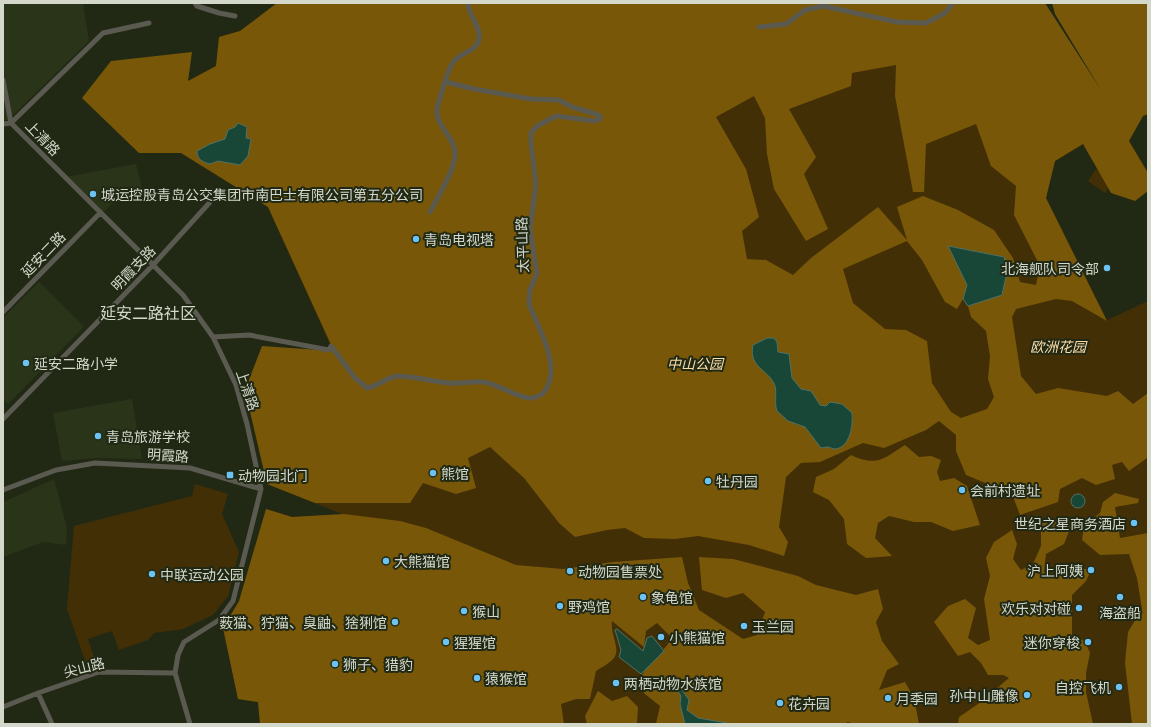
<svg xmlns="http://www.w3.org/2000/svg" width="1151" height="727" font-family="'PT Serif','Noto Sans SC',serif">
  <rect width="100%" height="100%" fill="#212915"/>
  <path fill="#2a3419" d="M3,3H83L89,41L8,120L3,121Z
    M136,164L142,188L123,191L103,213L66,177Z
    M39,282L84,327L8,404L3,399V318Z
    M132,399L142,459L97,458L62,461L53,413Z
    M54,479L67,528L66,545L43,542L3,557V502Z"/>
  <path fill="#432f06" d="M277,3H1045L1083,144L1055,161L1046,198L1107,320L1148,301L1147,724H260L258,702L238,699L223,628L239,601L266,509L292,517L342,514L267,484L245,390L333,351L268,207L181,153H139L82,98L188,81L216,66L219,37L240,31Z
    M1096,169L1113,182L1105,193L1088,181Z
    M195,484L228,494L222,514L239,552L228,596L213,615L183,629L154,633L148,640L119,650L112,631L88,639L96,663L87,666L67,609L74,526L192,496Z"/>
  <path fill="#785708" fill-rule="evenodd" d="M277,3H1045L1101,90L1055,14L1052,3H1148V114L1143,116L1129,141L1148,173V191L1135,201L1111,193L1083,144L1055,161L1046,198L1107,321L1072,301L1056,299L1016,309L1012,317L1021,376L1036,394L1058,388L1107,396L1118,391L1133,404L1148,393L1147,458L1129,471L1122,462L1112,465L1115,479L1096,485L1082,478L1060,489L1058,502L1020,515L1012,494L966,475L956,451V435L939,421L926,430L884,448L863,443L820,462L801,463L786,477L779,527L788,542L784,556L749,545L698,536L675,539L644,538L625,528L607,530L575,537L559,523L524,478L490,447L468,458L476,488L456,494L423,483L410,503H315L267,484L245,390L262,346L334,351L268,207L181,153H139L82,98L111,61L192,52L188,81L216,66L219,37L240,31ZM896,65L895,96L913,192H924L926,144L976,124L991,166L1016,186L1014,215L1040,266L1036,285L1020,282L1013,258L994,230L958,210L923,196L897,207L907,240L878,207L811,258L793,275L766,260L747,259L742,231L759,217L746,169L716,117L754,96L765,118L767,154L774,189L806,241L828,229L804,174L816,157L789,109L851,86L852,73ZM907,241L922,260L945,302L957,309L963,299L967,285L949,246L1004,257L1002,295L968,306L971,317L986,331L990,356L988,379L994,397L987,409L961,418L951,412L932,383L927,341L906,330L885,329L853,303L843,269Z
    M905,445L919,457L931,456L941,460L937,472L940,481L954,478L967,486L980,525L953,531L931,522H914L889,516L878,523L875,538L892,556L866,558L847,544L844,519L829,500L813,492L816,477L834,469L851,455C877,467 883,459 905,445Z
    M1115,493L1139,499L1138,503L1115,507L1120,538L1148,533V724H1132L1125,663L1128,632L1142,609L1137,578L1129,554L1100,555L1082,540L1084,526L1100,513L1103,502Z
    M266,509L292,517L344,514L400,521L426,528L516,565L563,569L613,562L682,557L688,583L699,610L743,639L757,635L765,612L743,593L726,598L702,590L699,557L733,559L798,576L816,585L856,595L878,589L883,609L876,622L882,641L899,664L887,670L879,690L905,682L914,698L919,724H857L847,722L846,724H656L660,706L645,694L637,685C644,666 662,655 672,638L657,623L646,631L644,647L612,621C610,634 621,649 614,658C610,663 602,667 596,671L590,699H576L561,704L564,724H260L258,702L238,699L223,628L239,601Z
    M1053,519L1072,524L1064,544L1046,554L1044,572L1058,575L1073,567L1091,570L1086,581L1072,595V635L1085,641L1090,653L1086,673V692L1093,724H958L959,717L978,704L1009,678L1003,675H988L981,663L970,652L958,656L934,622L948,606L965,599L976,608L968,638L978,645L990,640L984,599L990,576L986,558L994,542L1012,530L1017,544L1013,559L1021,570L1033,564L1041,546V522Z
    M598,691L612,701L627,696L638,707L637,724H587L585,716Z"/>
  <path fill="#184738" stroke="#507264" d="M238,123L247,127L246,138L251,139L248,156L240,165L218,161L210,164C202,162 197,159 197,151L210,144L225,139L228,130L235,127Z
    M948,246L1004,257L1007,272L1002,295L968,306L963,299L967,285Z
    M767,338H774L777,342L778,352L789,354L792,378L801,389L811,391L820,405L826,406L830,402L842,404L852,413C853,424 851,446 836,449C832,449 830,447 827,447C825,447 823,448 821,448L805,427L788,421L777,411C774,403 777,394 775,386C769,369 748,368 753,345Z
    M1071 501a7 7 0 1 1 14 0a7 7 0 1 1-14 0Z
    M617,629L643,651L647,638L652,636L664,651L641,674L619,657L621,650L615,630Z
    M680,687L689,700L687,710L698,718L733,724H685L680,704L681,696L677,690Z"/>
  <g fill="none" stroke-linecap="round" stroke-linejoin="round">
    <path stroke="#5b5a50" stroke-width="5" d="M195,3L197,6L219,13L235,16
      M759,27L786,24L805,10L823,6L897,22L926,23L945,13L953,3
      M3,80L11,123
      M11,123L103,33L149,23
      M3,124L11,123L183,295L213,337L236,385L247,424L261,489L233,601L219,620L184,642L178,655L175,673L190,724
      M430,212C437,198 456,168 455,153C454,136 435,126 437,108C440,98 448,67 454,61C461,53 477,51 479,39C481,26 468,15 468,3
      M3,312L100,213
      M213,337L249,335L329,350L331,346L355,378L367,388C379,386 386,377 398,376C415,376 432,382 449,383C460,384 472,381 483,382C499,384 513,396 529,398C536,398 541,396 545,391C562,365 538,328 529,304L530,290L537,273L530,229L536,184L531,143V133L537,126L556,116L595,121L600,119V116L596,114L572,107L559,100L531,99L474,89L446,82
      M3,419L153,265L211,201
      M3,490L56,470L95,463L190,468L261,489
      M38,693L52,724
      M3,707L38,693L99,672L175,673"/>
  </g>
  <g fill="#6cc3f2" stroke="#212915" stroke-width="1.5">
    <circle cx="93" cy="194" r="4"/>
    <circle cx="416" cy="239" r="4"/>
    <circle cx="1107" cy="268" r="4"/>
    <circle cx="26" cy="363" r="4"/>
    <circle cx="98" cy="436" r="4"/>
    <circle cx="433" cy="473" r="4"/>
    <rect x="226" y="471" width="8" height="8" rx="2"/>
    <circle cx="708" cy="481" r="4"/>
    <circle cx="962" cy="490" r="4"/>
    <circle cx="1134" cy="523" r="4"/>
    <circle cx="386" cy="561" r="4"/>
    <circle cx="1091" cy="570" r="4"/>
    <circle cx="570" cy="571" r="4"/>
    <circle cx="152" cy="574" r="4"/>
    <circle cx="643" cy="597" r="4"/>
    <circle cx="1120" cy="597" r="4"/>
    <circle cx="560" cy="606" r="4"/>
    <circle cx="1079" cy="608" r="4"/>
    <circle cx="464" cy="611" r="4"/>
    <circle cx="395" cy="622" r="4"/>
    <circle cx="744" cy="626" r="4"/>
    <circle cx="661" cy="637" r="4"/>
    <circle cx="446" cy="642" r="4"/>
    <circle cx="1088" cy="642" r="4"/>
    <circle cx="335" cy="664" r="4"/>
    <circle cx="477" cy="678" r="4"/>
    <circle cx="616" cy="683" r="4"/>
    <circle cx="1119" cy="687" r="4"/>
    <circle cx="1027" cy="695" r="4"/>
    <circle cx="888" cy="698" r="4"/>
    <circle cx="780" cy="703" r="4"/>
  </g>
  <g text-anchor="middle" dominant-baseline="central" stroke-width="4" stroke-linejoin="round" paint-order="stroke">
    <g font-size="14" fill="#d3d8cb" stroke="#212915">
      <text transform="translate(43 138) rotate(46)">上清路</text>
      <text transform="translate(522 245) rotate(-92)">太平山路</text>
      <text transform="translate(43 254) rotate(-46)">延安二路</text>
      <text transform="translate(133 268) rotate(-46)">明霞支路</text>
      <text transform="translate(248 390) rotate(71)">上清路</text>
      <text transform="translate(168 455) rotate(4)">明霞路</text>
      <text transform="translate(84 667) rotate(-14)">尖山路</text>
    </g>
    <g font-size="14" fill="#d3d8cb" stroke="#212915" text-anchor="start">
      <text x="101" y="194">城运控股青岛公交集团市南巴士有限公司第五分公司</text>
      <text x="424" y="239">青岛电视塔</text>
      <text x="1099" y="268" text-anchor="end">北海舰队司令部</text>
      <text x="34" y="363">延安二路小学</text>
      <text x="106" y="436">青岛旅游学校</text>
      <text x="441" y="473">熊馆</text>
      <text x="238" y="475">动物园北门</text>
      <text x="716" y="481">牡丹园</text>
      <text x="970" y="490">会前村遗址</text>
      <text x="1126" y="523" text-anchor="end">世纪之星商务酒店</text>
      <text x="394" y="561">大熊猫馆</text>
      <text x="1083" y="570" text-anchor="end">沪上阿姨</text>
      <text x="578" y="571">动物园售票处</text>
      <text x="160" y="574">中联运动公园</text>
      <text x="651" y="597">象龟馆</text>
      <text x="568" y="606">野鸡馆</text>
      <text x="1071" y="608" text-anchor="end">欢乐对对碰</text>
      <text x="472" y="611">猴山</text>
      <text x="1120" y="612" text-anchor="middle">海盗船</text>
      <text x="387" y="622" text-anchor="end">薮猫、狞猫、臭鼬、猞猁馆</text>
      <text x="752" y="626">玉兰园</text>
      <text x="669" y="637">小熊猫馆</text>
      <text x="454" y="642">猩猩馆</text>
      <text x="1080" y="642" text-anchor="end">迷你穿梭</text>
      <text x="343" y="664">狮子、猎豹</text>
      <text x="485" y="678">猿猴馆</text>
      <text x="624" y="683">两栖动物水族馆</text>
      <text x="1111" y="687" text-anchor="end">自控飞机</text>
      <text x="1019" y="695" text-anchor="end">孙中山雕像</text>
      <text x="896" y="698">月季园</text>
      <text x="788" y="703">花卉园</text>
    </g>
    <g font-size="14" font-style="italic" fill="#fadca7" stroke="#212915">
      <text x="1058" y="346">欧洲花园</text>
      <text x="695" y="363">中山公园</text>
    </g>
    <g font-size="16" fill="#d3d8cb" stroke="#212915">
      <text x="148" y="313">延安二路社区</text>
    </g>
  </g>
  <rect width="1151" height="727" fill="none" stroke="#d3d8cb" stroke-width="8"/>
</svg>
